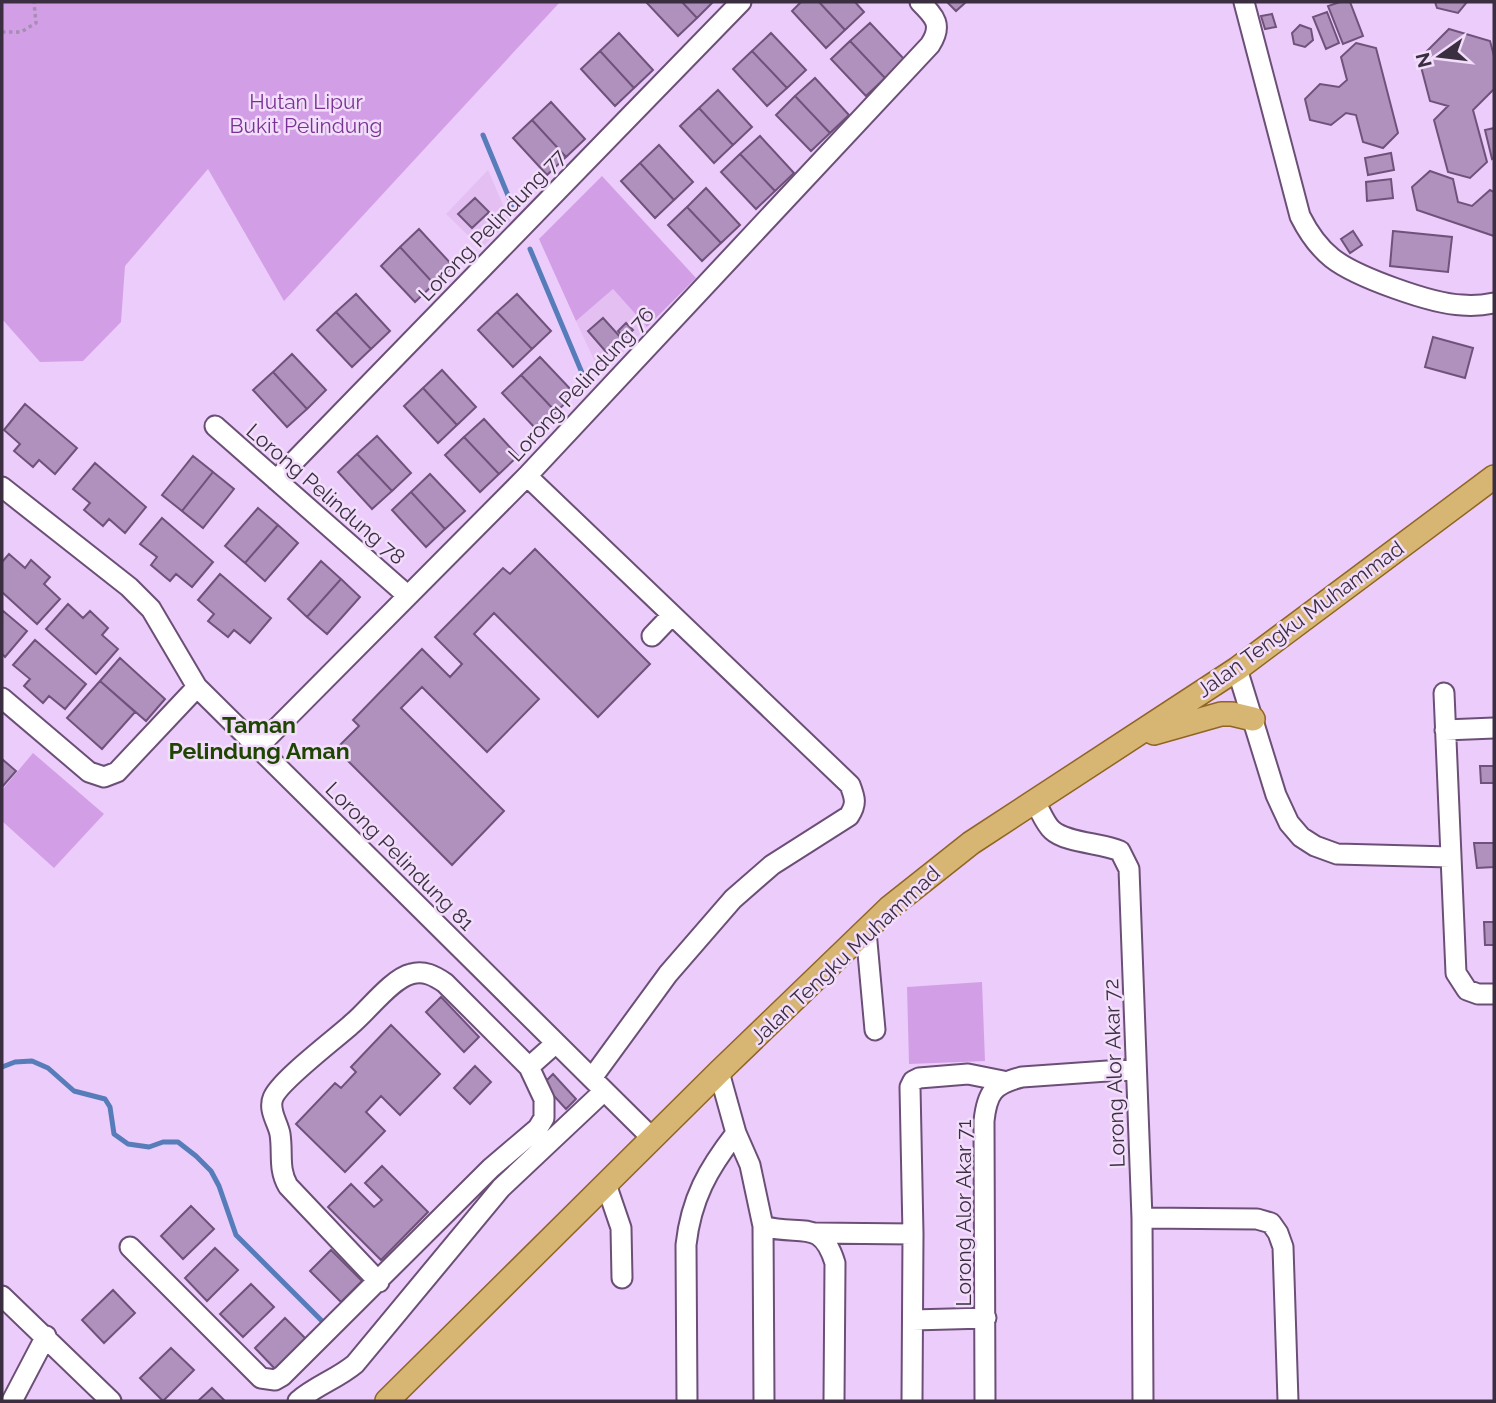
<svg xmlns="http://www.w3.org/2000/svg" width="1496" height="1403" font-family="Raleway,sans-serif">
  <rect width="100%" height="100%" fill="#ecccfa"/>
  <path fill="#e4bff2" d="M488,170L510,221L481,248L446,214Z
    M613,289L647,327L601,375L576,321Z"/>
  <path fill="#d29fe6" d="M2,2H560L284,301L208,169L125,266L121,322L83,361L40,362L2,319Z
    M602,176L696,278L647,327L613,289L576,321L539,239Z
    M33,753L104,814L54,868L2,821V790Z
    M982,982L985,1061L909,1064L907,987Z"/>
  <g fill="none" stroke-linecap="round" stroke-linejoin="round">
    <path stroke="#567cb9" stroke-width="5" d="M483,135L512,205
      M530,249L588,387
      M2,1067L15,1062L32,1061L48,1068L74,1091L105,1099L110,1107L114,1134L128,1144L149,1147L163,1142H178L196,1156L211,1171L219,1186L236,1235L327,1326"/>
  </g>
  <path fill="#b091bd" stroke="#6f527b" stroke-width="2" d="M646,2H682L697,18L678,36Z
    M682,2H713L697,18Z
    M801,2H819L845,30L826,48L792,11Z
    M819,2H855L864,12L845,30Z
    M947,2H966L956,11Z
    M1340,2H1350L1363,36L1343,44L1328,6Z
    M1435,2H1467L1458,13L1437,8Z
    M1327,12L1339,43L1326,49L1313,17Z
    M1272,14L1276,27L1265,29L1261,16Z
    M870,23L904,59L885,78L850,41Z
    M1300,25L1311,29L1313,40L1305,47L1294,44L1292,33Z
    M1449,29L1490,41L1494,56V89L1473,110L1487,162L1470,178L1448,172L1434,120L1448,106L1430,101L1419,59Z
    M619,33L653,70L634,88L600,51Z
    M771,33L806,70L787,88L752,51Z
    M850,41L885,78L866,96L831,59Z
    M1356,43L1376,48L1398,133L1383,148L1363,142L1356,115L1346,113L1331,125L1310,120L1305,99L1320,84L1339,87L1347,80L1341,57Z
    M600,51L634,88L615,106L581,69Z
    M752,51L787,88L767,106L733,69Z
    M815,78L849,115L830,133L795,96Z
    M718,90L752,127L733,145L699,108Z
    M795,96L830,133L811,151L776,115Z
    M551,102L585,139L566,157L532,120Z
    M699,108L733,145L714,163L680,126Z
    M532,120L566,157L547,175L513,138Z
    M1494,128V158L1492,159L1485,130Z
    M760,136L794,173L775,191L740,154Z
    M659,145L693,182L674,200L640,163Z
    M1391,153L1394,170L1368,175L1365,158Z
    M740,154L775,191L756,209L721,172Z
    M640,163L674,200L655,218L621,181Z
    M1430,171L1453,179L1458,202L1472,206L1490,190L1494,192V236L1417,210L1412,187Z
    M1391,179L1393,198L1367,201L1366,182Z
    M706,188L740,225L721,243L687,207Z
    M475,198L489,212L472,228L458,214Z
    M687,207L721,243L702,261L668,225Z
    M419,229L453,266L434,284L400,247Z
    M1353,231L1362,245L1350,253L1341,239Z
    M1393,231L1452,237L1448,272L1390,266Z
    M400,247L434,284L415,302L381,266Z
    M356,294L390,331L371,349L336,312Z
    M517,294L551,331L532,349L497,312Z
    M336,312L371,349L352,367L317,330Z
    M497,312L532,349L513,367L478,330Z
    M603,318L622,339L607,353L588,331Z
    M626,323L633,330L624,338L618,331Z
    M1433,337L1473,348L1465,378L1425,367Z
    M292,354L326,390L307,409L273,372Z
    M540,357L575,394L556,412L521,375Z
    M442,370L476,407L457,425L423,388Z
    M273,372L307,409L287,427L253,390Z
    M521,375L556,412L537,430L502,393Z
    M423,388L457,425L438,443L404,406Z
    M25,404L77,448L55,474L39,460L33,467L14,451L20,444L4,430Z
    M484,419L518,456L499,474L464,437Z
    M377,436L411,473L392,491L357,454Z
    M464,437L499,474L480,492L445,455Z
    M357,454L392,491L372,509L338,472Z
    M193,456L213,472L182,511L162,495Z
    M95,463L146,507L125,533L109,519L103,526L84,510L90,503L73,489Z
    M213,472L234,489L203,528L182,511Z
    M430,474L465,511L445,529L411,492Z
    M411,492L445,529L426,547L392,510Z
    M258,508L278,525L245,563L225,546Z
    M162,518L213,562L192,587L176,574L170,581L151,565L157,557L140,544Z
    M278,525L298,543L265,581L245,563Z
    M535,549L650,664L598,717L494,613L474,634L539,699L487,752L422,687L401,708L504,811L452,865L336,749L359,726L353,720L422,649L450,677L462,664L435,637L503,568L510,574Z
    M9,554L25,568L31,560L50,577L44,584L60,599L37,624L2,592V562Z
    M321,561L341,579L307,617L288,599Z
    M220,574L271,618L250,643L234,630L228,637L208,621L214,614L198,600Z
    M341,579L360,597L327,634L307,617Z
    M68,604L83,618L90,611L108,628L102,635L118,649L96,674L46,629Z
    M2,610L27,631L5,657L2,654Z
    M35,640L86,684L65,709L49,696L43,703L24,686L30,679L13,665Z
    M120,658L165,699L146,721L100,681Z
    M100,681L135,712L102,749L67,718Z
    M2,759L16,771L2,787Z
    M1480,766H1494V783H1481Z
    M1474,843H1494V867L1477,868Z
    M1484,922H1494V945H1485Z
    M441,997L479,1037L464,1052L426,1012Z
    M391,1025L440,1074L400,1115L381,1096L366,1112L385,1131L345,1172L296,1124L335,1083L341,1088L356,1072L351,1067Z
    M475,1066L491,1082L470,1104L454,1088Z
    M553,1074L576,1099L566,1109L543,1084Z
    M382,1166L428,1212L381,1260L328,1207L351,1184L374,1207L382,1200L365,1183Z
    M191,1206L214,1229L183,1259L161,1236Z
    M215,1248L238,1270L207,1301L185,1278Z
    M331,1250L362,1281L341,1302L310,1271Z
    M251,1284L274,1307L243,1337L220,1314Z
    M113,1290L135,1313L104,1343L82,1320Z
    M285,1318L308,1341L277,1371L255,1348Z
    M171,1348L194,1370L163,1401L140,1378Z
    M212,1388L225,1401H198Z"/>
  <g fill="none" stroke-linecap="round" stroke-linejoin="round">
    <g stroke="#6c4f77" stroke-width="23">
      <path id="minor" d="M1244,2L1300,216C1308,232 1317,246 1332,258C1356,277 1432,304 1462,305C1473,306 1484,305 1494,303
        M215,426L408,596
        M527,476L850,785C855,798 857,804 849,816L772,865L733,899L668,974L592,1078
        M276,480L741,2
        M2,487L129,587L151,609L197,687L652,1138
        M652,636L672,615
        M1237,669L1276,795L1289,823L1301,837L1315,846L1337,854L1450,857
        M1444,693L1456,973L1467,990L1478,994H1494
        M2,698L89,772L104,777L117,772L197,687
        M1445,730L1494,728
        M258,747L527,476L930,45C943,25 935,17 920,2
        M1035,802C1040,810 1045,824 1052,830C1066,843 1102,843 1120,851L1129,869L1142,1218L1143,1401
        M866,931L875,1030
        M529,1067L556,1043
        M719,1072L736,1133L750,1165L763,1226L764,1401
        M606,1184L621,1228L622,1278
        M1142,1218L1257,1219L1271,1223L1278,1233L1283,1247L1288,1401
        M763,1226C800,1237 821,1217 835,1263L834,1401
        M815,1233L913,1234
        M130,1247L261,1378L275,1380L282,1376L491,1168L538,1128L544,1118V1099L529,1067L445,983C435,976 424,970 411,974C393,978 369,1009 354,1022C338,1037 279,1081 273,1098C268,1110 278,1123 280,1134C283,1153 278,1169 288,1186L379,1282
        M2,1296L111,1401
        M913,1320L986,1318
        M12,1401L46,1336
        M298,1401C315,1386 337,1379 355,1364L501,1188L604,1091
        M687,1401L686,1245C691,1199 708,1169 736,1133
        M912,1401L913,1234L910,1087L913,1081L919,1078L968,1074L1003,1081
        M985,1401L984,1121C987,1093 993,1084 1022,1077L1136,1069"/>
    </g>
    <g stroke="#906524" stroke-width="26">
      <path id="major" d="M1154,733L1221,714H1232L1253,719
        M387,1401L719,1072L889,908L971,843L1237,669L1494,477"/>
    </g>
    <path stroke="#a68eb1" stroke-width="3.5" stroke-dasharray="3.5 3.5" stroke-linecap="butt" d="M2,32H21L36,23L34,2"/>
    <use href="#minor" stroke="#fff" stroke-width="19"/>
    <use href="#major" stroke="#d7b573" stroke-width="23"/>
  </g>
  <g text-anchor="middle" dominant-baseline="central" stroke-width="5" stroke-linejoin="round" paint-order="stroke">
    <g font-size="21" fill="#793293" stroke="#f2defb">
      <text x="306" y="101">Hutan Lipur<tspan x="306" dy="24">Bukit Pelindung</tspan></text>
    </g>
    <g font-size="21" fill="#3b2e41" stroke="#f2defb">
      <text transform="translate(492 225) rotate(-46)">Lorong Pelindung 77</text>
      <text transform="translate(581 384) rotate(-47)">Lorong Pelindung 76</text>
      <text transform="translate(326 494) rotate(41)">Lorong Pelindung 78</text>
      <text transform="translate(1300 619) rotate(-36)">Jalan Tengku Muhammad</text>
      <text transform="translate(400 856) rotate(45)">Lorong Pelindung 81</text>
      <text transform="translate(845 955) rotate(-43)">Jalan Tengku Muhammad</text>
      <text transform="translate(1114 1073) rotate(-92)">Lorong Alor Akar 72</text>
      <text transform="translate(963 1213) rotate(-90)">Lorong Alor Akar 71</text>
    </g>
    <g font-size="23" font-weight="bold" fill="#1f4503" stroke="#f2defb">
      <text x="259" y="724">Taman<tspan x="259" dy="26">Pelindung Aman</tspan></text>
    </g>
  </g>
  <rect width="1496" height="1403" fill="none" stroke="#3b2e41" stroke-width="7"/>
  <g transform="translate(1440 56) rotate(256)" stroke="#f2defb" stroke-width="5" paint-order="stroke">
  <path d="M0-5L12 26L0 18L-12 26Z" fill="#3b2e41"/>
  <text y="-10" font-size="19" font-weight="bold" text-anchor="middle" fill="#3b2e41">N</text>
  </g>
</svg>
